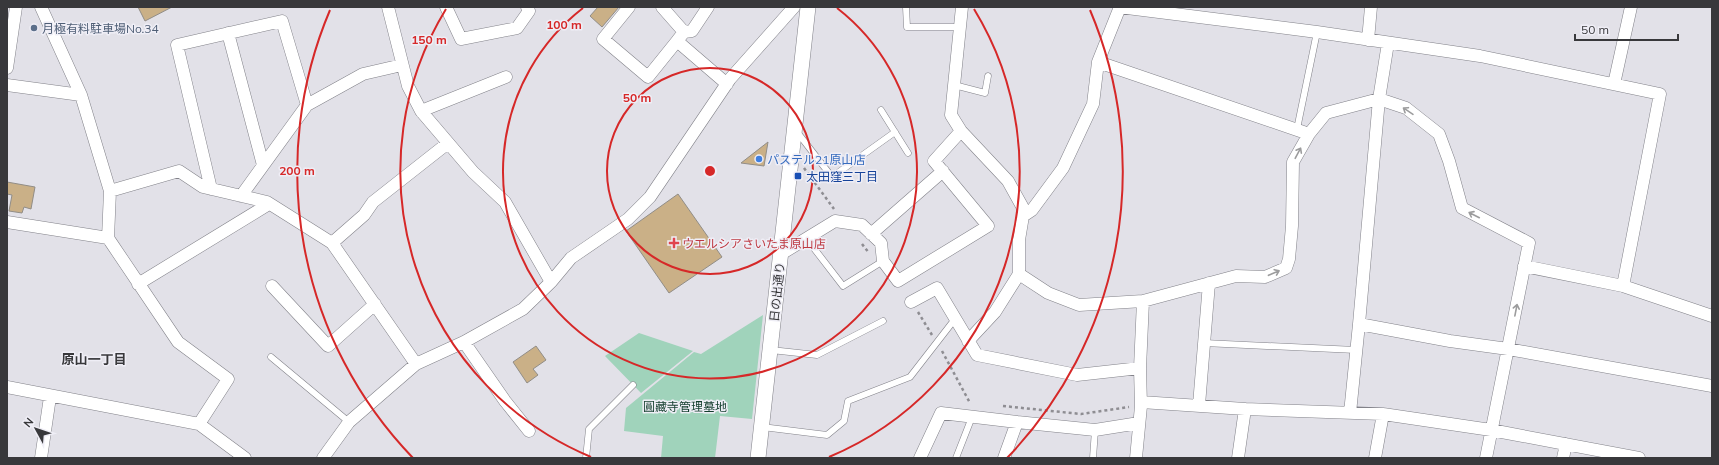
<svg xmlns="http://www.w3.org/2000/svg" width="1719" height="465" font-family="Mulish,'Noto Sans JP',sans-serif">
  <rect width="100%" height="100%" fill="#e2e1e8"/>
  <path fill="#a0d3bb" d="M763,315L752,419L720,416L715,458H661L663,436L624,431L626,408L694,352L701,354Z
    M639,333L693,351L641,393L605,356Z"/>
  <path fill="#cab087" stroke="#918d87" d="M138,7H172L145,21Z
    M598,7H619L602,27L590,16Z
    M768,142L764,166L741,163Z
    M7,182L35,187L31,209L24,207L22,213L9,211L12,195L7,194Z
    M678,194L722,257L669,293L626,231Z
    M536,346L546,360L533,369L538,375L527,383L513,362Z"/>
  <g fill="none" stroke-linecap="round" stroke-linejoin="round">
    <g stroke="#828289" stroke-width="7">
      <path id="service" d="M906,7L907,27H960
        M954,85L985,93L988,76
        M881,110L908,153
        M1297,129L1317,32
        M797,132L832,177L895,132
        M806,238L843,286L883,261
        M1204,343L1356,350
        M771,350L817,355L883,321
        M271,357L349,422
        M762,427L827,435L844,421L848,401L910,377L955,319
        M586,458L589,429L633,385
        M956,458L972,417
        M1093,458L1095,430"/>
    </g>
    <g stroke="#828289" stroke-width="13">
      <path id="minor" d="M41,7L81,95L110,191L108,238
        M388,7L408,86L421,111L473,172L505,202L551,282
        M446,7L461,39L517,28L529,11L527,7
        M629,7L603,39L648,77L677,41
        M662,7L684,32L677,41L727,84
        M962,7L951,115L961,131L1008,181L1023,208V216L1019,240V274L1048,293L1079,305L1143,301L1236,276L1265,277L1286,268L1289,259L1292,226L1293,162L1309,134L1326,113L1379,99L1406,108L1439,134L1449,161L1462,208L1529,243L1486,458
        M1119,7L1317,32L1480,56L1660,94L1623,286L1712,316
        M1120,7L1098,62L1309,134
        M684,32L692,31L708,7
        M228,33L263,165
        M1368,40L1371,7
        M7,68L16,7
        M1614,84L1631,7
        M7,85L81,95
        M421,111L506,77
        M211,189L177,45L282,21L307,105
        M110,191L179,171L203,187L267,202L332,243L416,364
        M241,196L307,105L363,74L402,65
        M1023,216L1032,210L1063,168L1093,104L1098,62
        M7,222L108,238L178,342L228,379L199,424
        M871,234L943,171
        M332,243L364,215L373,202L448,143
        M781,254L835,221L862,225L881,243L883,261L898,281L988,226L934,161L961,131
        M1524,266L1623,286
        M138,284L269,204
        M272,286L328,346L375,304
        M911,302L937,288L977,355L1077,375L1140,368
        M1359,324L1379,99L1388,43
        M968,341L995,312L1019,274
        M464,342L505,401L529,431
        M7,387L199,424L245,458
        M1141,402L1245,409L1383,414L1491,430L1639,458
        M1199,405L1209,283
        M1350,413L1359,324L1450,341L1508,349L1712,386
        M41,458L50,397
        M323,458L349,422L416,364L464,342L523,309L551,282L571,258L628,219L650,197L730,79L794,7
        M920,458L941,413L1017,422
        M1004,458L1017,422L1095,430L1139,423
        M1136,458L1141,406L1140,368L1143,301
        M1238,458L1245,409
        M1375,458L1383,414
        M1563,458L1566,444"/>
    </g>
    <g stroke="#828289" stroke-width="16">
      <path id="tertiary" d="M758,458L808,7"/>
    </g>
    <path stroke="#8e8d92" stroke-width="2.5" stroke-dasharray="3 3" stroke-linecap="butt" d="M804,168L834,209
      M862,244L869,253
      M918,312L932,335
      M942,351L970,403
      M1003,406L1081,414L1129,407"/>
    <use href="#service" stroke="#fff" stroke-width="6"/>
    <use href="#minor" stroke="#fff" stroke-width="12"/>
    <use href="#tertiary" stroke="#fff" stroke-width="15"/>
  </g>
  <defs><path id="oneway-shaft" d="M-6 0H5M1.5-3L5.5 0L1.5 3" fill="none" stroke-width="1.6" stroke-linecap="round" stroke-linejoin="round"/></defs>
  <g stroke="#9c9c9d">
    <use href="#oneway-shaft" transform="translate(1408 111) rotate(-146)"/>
    <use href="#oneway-shaft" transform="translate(1298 153) rotate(-62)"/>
    <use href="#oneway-shaft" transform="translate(1474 215) rotate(-153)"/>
    <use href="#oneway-shaft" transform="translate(1274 273) rotate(-23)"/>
    <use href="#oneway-shaft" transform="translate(1516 310) rotate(-79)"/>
  </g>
  <g fill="none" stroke="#d62828" stroke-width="2">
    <circle cx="710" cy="171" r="103"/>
    <path d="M837 8A207 207 0 1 1 583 8"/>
    <path d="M591 457A310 310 0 0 1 446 9M974 9A310 310 0 0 1 829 457"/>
    <path d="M413 458A413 413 0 0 1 330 10M1090 10A413 413 0 0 1 1007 458"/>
  </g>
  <circle fill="#5c6f8a" stroke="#efeef6" stroke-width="1.5" cx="34" cy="28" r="4"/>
  <circle fill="#3f7fe0" stroke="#efeef6" stroke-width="1.5" cx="759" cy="159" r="4"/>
  <rect fill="#1a4fb4" stroke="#efeef6" stroke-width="1.5" x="794" y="172" width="8" height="8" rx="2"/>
  <path fill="#e0444e" stroke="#efeef6" stroke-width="1.5" d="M672 237h4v4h4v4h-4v4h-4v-4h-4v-4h4z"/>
  <g text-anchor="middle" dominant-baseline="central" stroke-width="3" stroke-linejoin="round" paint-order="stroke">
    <g font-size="12" fill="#4e5e75" stroke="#efeef6" text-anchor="start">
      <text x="42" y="28">月極有料駐車場No.34</text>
    </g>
    <g font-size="12" fill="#366cbe" stroke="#efeef6" text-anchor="start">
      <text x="767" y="159">パステル21原山店</text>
    </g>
    <g font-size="12" fill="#164399" stroke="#efeef6" text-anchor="start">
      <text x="806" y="176">太田窪三丁目</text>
    </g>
    <g font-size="12" fill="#be3a42" stroke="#efeef6" text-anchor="start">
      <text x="682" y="243">ウエルシアさいたま原山店</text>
    </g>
    <g font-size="12" fill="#38383b" stroke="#efeef6">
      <text transform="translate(777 292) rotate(-84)">日の出通り</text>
    </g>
    <g font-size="12" fill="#133e2d" stroke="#efeef6">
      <text x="685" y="406">圓藏寺管理墓地</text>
    </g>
    <g font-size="13" font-weight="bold" fill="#38383b" stroke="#efeef6">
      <text x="94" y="359">原山一丁目</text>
    </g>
  </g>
  <circle cx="710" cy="171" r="6" fill="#d62828" stroke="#efeef6" stroke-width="2"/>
  <g font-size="12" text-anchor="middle" font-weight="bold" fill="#d62828" stroke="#efeef6" stroke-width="3" stroke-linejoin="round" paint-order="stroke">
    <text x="564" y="29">100 m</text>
    <text x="429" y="44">150 m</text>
    <text x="637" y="102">50 m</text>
    <text x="297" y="175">200 m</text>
  </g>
  <rect width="1719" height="465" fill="none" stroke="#38383b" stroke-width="16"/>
  <g transform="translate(36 429) rotate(310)" stroke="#efeef6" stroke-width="3" paint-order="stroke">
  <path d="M0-3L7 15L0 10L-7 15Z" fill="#38383b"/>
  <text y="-6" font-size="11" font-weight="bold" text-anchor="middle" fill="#38383b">N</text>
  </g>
  <path d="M1575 34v6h103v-6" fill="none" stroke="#38383b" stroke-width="2"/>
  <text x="1581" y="34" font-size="12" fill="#38383b" stroke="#efeef6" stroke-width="3" paint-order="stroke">50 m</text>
</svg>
